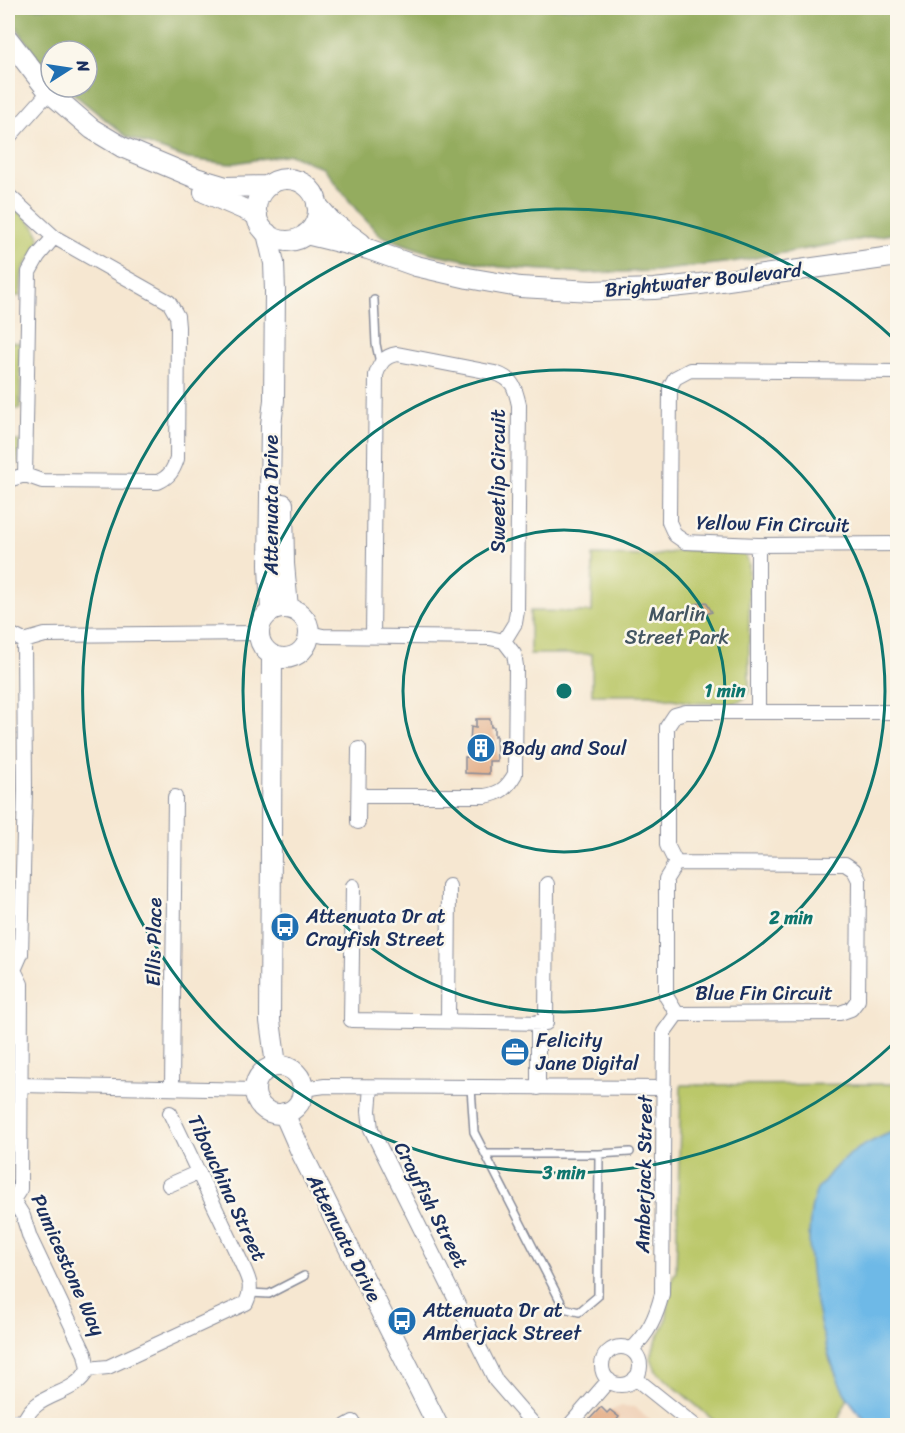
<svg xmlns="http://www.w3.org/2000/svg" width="905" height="1433" font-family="Sriracha,sans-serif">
  <rect width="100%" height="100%" fill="#fbf7ec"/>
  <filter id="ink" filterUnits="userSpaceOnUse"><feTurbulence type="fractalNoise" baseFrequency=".0167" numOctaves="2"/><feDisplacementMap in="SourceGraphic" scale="12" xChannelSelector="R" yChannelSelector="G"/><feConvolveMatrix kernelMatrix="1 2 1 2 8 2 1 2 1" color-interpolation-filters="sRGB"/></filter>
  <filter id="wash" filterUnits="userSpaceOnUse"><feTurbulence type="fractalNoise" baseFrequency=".008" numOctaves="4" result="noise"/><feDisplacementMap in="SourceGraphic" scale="24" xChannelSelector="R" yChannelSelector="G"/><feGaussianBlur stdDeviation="1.35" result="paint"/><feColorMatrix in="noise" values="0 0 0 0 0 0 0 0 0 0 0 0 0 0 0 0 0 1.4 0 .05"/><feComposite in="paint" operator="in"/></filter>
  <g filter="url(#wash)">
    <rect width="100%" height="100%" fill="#f6e7d1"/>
    <path fill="#f1d5bd" d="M622,1406L634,1407L658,1425L595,1426L609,1411Z"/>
    <path fill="#bbc86a" stroke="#6b7c64" stroke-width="1.5" d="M8,204C20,214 47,228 37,248C33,256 25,262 22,272C21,280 21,288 20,296H8Z
      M8,342L20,343V409L8,408Z
      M8,441H20L16,466L8,472Z
      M683,550H734L744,554L749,563V691L744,699L734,703H694L651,695H592V654H530V611L592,612L593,555L653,556Z
      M897,1084V1130L883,1136L816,1300L830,1361L848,1398L836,1425H719L656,1371L651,1358L655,1343L666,1321L673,1276L676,1272L681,1085Z"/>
    <path fill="#94ac5e" stroke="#586e5e" stroke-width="1.5" d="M8,8H897V233L732,262L657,271L586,273L500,267L430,253L381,236L359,213L323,168L290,154L230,164L188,159L127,137L65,87H87V51H51V76L46,72L12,20Z"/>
    <path fill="#6eb9e7" stroke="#4474a2" stroke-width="1.5" d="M897,1130V1425H869C861,1415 851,1404 844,1392C821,1350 797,1238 816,1192C817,1189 821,1185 824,1181C844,1153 866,1143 897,1130Z"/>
    <g id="blocks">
      <path fill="#e3ac85" d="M706,602L712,612L699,616L695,604Z
        M476,719H490L491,727H494V736L496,735L497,761H489V774L465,773V757H468V743H470L471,727L476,728Z
        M601,1407L607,1413L610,1410L619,1417L616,1421L621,1425H584Z"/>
    </g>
  </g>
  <g filter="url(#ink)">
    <use href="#blocks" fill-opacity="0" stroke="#888b98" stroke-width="1.5"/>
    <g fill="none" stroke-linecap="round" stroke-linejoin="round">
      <g stroke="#888b98" stroke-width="10">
        <path id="lane" d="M374,300L376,344L380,363
          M471,1088L474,1132L564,1308L579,1312L598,1296L599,1154
          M485,1154H599L630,1152
          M250,1293L269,1294L304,1276"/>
      </g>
      <g stroke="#888b98" stroke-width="16">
        <path id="street" d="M8,138L49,92
          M8,195L54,237L169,302L177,316L178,327L177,459C173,471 169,477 158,482L42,481L25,475L8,480
          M898,372L690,370L675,378L670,387L669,522L675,535L685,542L758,545L898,544
          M25,475L29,272L38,256L54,237
          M758,545V712
          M8,633L24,641L45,635L258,633
          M309,633L323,636L490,638L504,641L515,623L517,611L519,405C515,387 513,379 495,373L397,354C384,356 380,363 376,375L373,636
          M24,641L25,790L21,954L14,970L21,984L20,1189L13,1200L23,1216L30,1238L85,1354L88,1369
          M359,796H485C501,793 507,788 515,774L516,666L514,654L504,641
          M358,822L359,749
          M676,863L845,864L854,870L859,880L858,1000L851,1009L840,1013L677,1014
          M353,886L351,1020L546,1023L547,884
          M448,1021L449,886
          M538,1022V1088
          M21,1085L254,1090
          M371,1087L369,1111L371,1129L496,1381L535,1426
          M172,1088L175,797
          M303,1089L325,1086L664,1088
          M169,1185L199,1172
          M602 1366a19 19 0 1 1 38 0a19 19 0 1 1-38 0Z
          M631,1350C649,1333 656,1317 662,1294L664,1032L677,1014L666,996V879L676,863L667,845V727L675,715L686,712H898
          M88,1369L108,1367L246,1303C254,1286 248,1278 241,1262L170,1113
          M635,1378L695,1426
          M8,1421L24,1422
          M26,1426L24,1422C35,1391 74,1398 88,1369
          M346,1426L353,1422
          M569,1426L609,1380"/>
      </g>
      <g stroke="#888b98" stroke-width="22">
        <path id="secondary" d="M8,39L49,92L92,129L122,147L196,178L226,187L268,186
          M256 210a31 31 0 1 1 62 0a31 31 0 1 1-62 0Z
          M204,192L257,215
          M317,205L331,221L361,243
          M267,233L274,263L275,291L274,400L271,425L269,565L271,611
          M306,234L368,249L416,266L468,278L520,287L592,291L654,289L700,284L898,256
          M283,504L284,564L288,608
          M259 633a25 25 0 1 1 50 0a25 25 0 1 1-50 0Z
          M272,656L270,1021L276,1065
          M255 1090a24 24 0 1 1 48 0a24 24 0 1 1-48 0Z
          M284,1113L302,1154L438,1426"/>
      </g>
      <use href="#lane" stroke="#fff" stroke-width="7"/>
      <use href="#street" stroke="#fff" stroke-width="14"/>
      <use href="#secondary" stroke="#fff" stroke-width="20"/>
    </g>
  </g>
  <g fill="none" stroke="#0f766e" stroke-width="3">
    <circle cx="564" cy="691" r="161"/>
    <circle cx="564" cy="691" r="321"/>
    <path d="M896 1041A482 482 0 1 1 896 341"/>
  </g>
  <defs>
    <g id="building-disc" transform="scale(1.5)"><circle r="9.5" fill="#1f6fb2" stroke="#fbf7ec"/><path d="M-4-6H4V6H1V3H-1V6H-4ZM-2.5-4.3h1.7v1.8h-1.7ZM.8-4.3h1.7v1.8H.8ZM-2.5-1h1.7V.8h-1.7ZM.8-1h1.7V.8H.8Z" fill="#fff"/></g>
    <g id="bus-disc" transform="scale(1.5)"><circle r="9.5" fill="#1f6fb2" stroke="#fbf7ec"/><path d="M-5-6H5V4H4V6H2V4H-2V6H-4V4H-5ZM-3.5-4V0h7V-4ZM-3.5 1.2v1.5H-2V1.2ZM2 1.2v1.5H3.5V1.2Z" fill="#fff"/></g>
    <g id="office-disc" transform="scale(1.5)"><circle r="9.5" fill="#1f6fb2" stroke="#fbf7ec"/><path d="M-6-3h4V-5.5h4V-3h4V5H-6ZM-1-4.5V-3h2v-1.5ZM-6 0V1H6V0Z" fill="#fff"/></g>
  </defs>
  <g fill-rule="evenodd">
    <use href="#building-disc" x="481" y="748"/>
    <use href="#bus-disc" x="285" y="927"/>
    <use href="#office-disc" x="515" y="1052"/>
    <use href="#bus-disc" x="402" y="1321"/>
  </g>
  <g text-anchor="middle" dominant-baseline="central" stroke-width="5" stroke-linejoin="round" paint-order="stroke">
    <g font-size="20" fill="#1b2f5e" stroke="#fbf7ec">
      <text transform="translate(703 280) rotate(-6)">Brightwater Boulevard</text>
      <text transform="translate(498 481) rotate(-90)">Sweetlip Circuit</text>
      <text transform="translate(271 505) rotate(-90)">Attenuata Drive</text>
      <text transform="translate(773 524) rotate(1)">Yellow Fin Circuit</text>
      <text transform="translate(154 942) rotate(-89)">Ellis Place</text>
      <text x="764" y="993">Blue Fin Circuit</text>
      <text transform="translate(644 1174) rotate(-89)">Amberjack Street</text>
      <text transform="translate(227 1188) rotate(65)">Tibouchina Street</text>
      <text transform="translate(431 1205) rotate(63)">Crayfish Street</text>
      <text transform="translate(344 1238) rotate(63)">Attenuata Drive</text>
      <text transform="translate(68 1265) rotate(66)">Pumicestone Way</text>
    </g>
    <g font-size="20" fill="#435561" stroke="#fbf7ec">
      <text x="677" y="614">Marlin<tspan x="677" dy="23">Street Park</tspan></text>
    </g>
    <g font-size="20" fill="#1b2f5e" stroke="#fbf7ec" text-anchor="start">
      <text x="502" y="748">Body and Soul</text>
      <text x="306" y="916">Attenuata Dr at<tspan x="306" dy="23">Crayfish Street</tspan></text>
      <text x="536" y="1040">Felicity<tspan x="536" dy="23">Jane Digital</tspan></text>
      <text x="423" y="1310">Attenuata Dr at<tspan x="423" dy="23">Amberjack Street</tspan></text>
    </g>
  </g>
  <circle cx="564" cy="691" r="9" fill="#0f766e" stroke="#fbf7ec" stroke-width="3"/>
  <g font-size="18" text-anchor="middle" font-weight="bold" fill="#0f766e" stroke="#fbf7ec" stroke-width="5" stroke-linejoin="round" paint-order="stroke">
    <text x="725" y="697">1 min</text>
    <text x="791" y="924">2 min</text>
    <text x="564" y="1179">3 min</text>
  </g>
  <rect width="905" height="1433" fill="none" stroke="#fbf7ec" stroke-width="30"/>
  <g transform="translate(69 69) rotate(78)"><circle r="28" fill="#fbf7ec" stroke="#a1a7b3" stroke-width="1.5"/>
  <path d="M0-4.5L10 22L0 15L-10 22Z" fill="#1f6fb2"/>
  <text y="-9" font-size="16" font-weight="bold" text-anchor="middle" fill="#1b2f5e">N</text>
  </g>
</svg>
